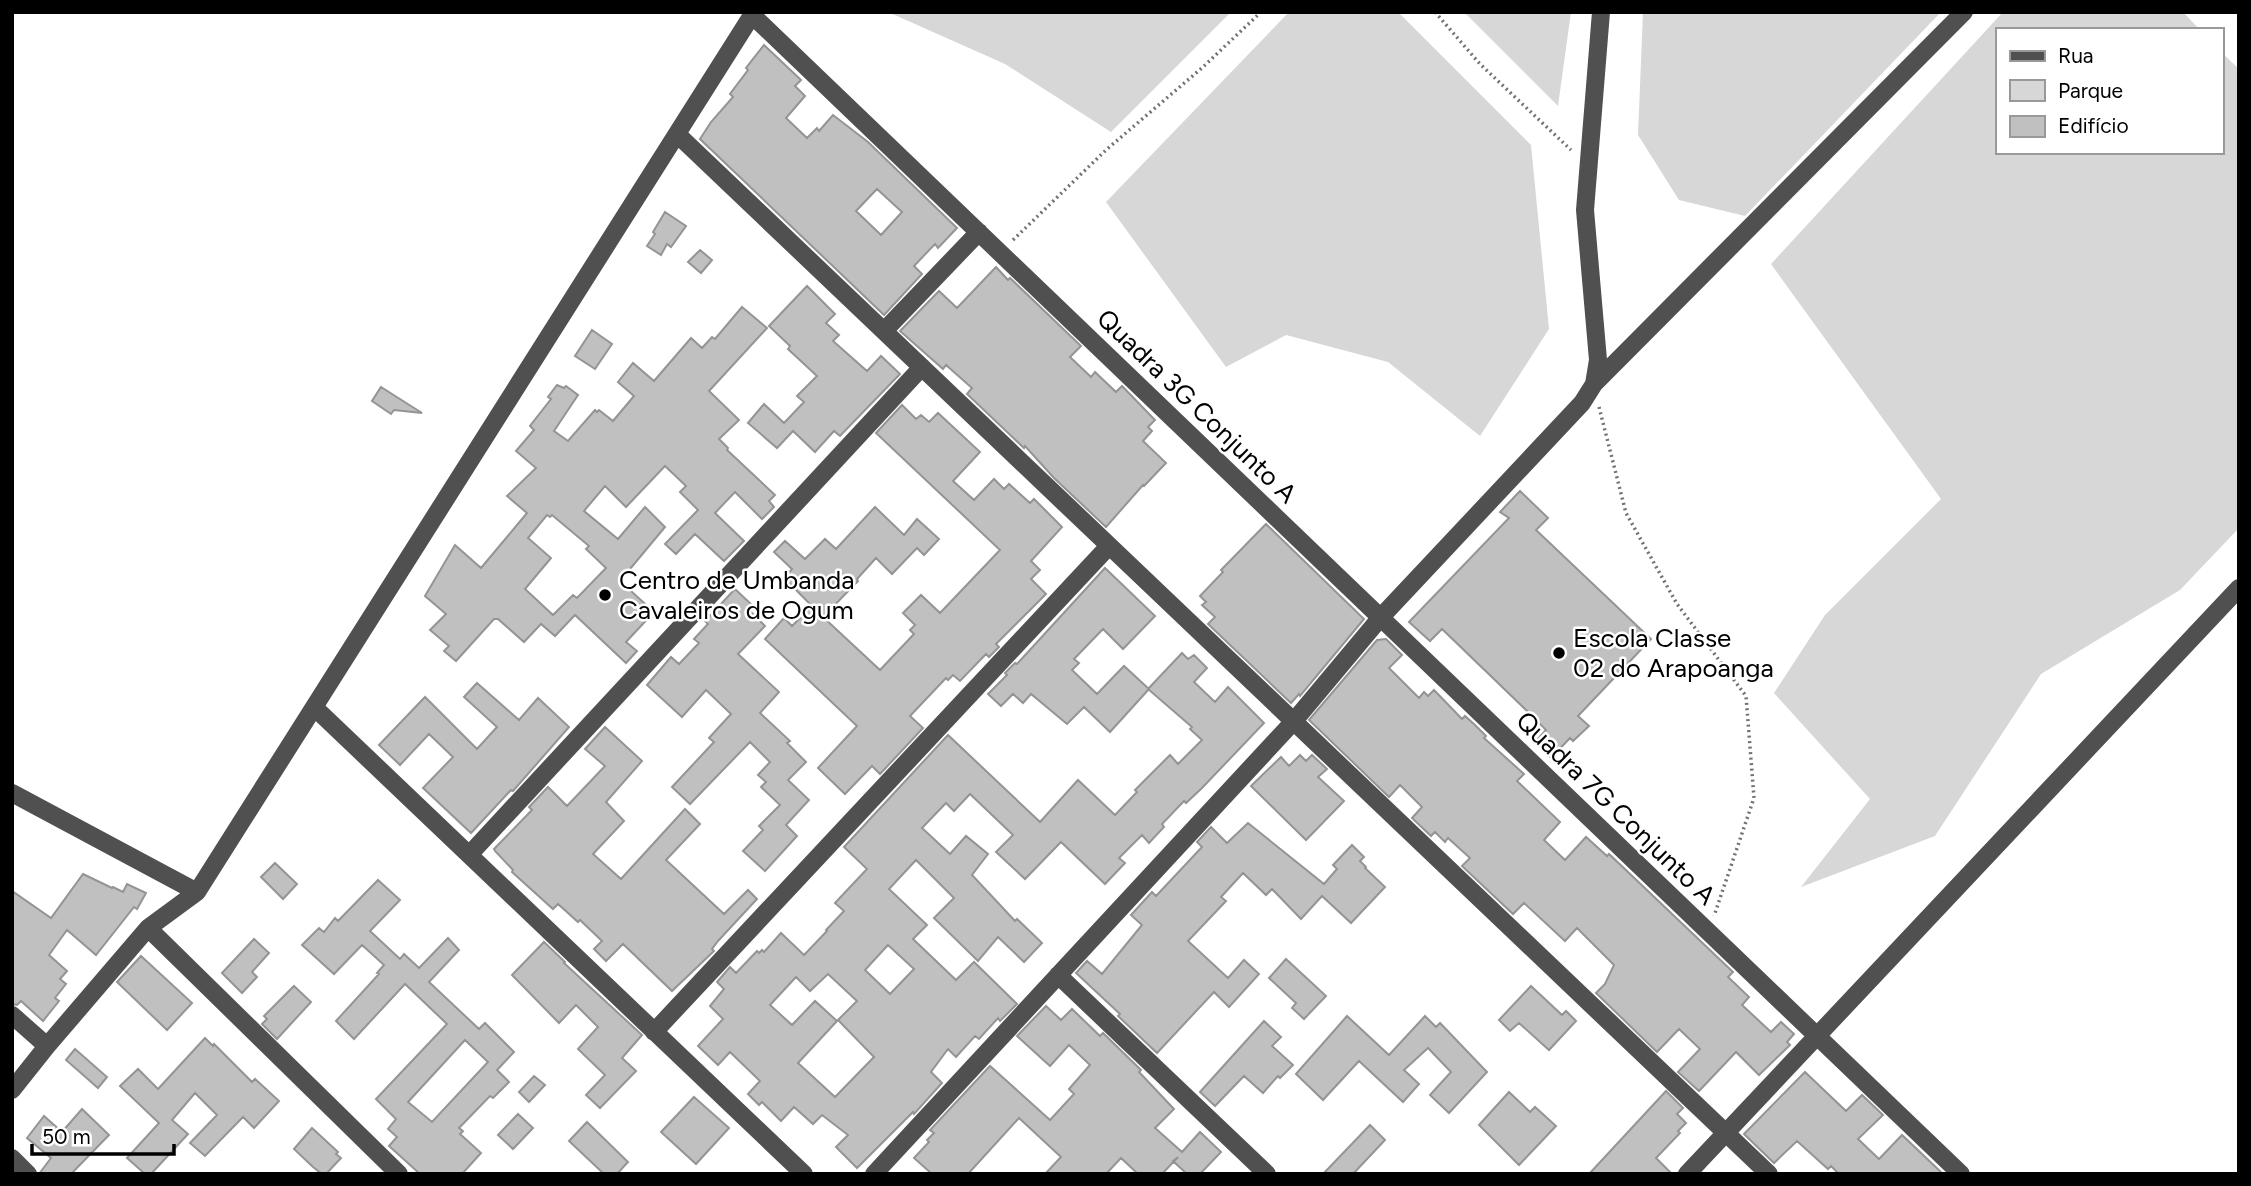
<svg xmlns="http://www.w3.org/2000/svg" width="2251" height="1186" font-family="Figtree,sans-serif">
  <rect width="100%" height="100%" fill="#fff"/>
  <path fill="#d7d7d7" d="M888,12H1231L1111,132L1005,64Z
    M1289,12H1398L1531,145L1549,329L1480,436L1388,362L1286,335L1226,367L1106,202Z
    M1464,12H1571L1558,106Z
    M1643,12H1941L1745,216L1679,200L1638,135Z
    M2003,12H2183L2200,30H1997V152H2221V52L2239,69V528L2180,590L2041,674L1935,836L1801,887L1870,799L1774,693L1825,615L1941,499L1771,264Z"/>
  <path fill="#c0c0c0" stroke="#949494" stroke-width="2" fill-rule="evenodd" d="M764,45L801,80L795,86L805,96L786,118L807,138L817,128L819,131L833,115L868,142L957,228L938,248L935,244L914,266L922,274L884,315L700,139L711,122L733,97L730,94L748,70L746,68ZM877,189L902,212L881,235L856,211Z
    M665,212L686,226L671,247L667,244L661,255L647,246L655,234L653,232Z
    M700,250L712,260L701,273L688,262Z
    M996,267L1008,280L1010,278L1081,346L1070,357L1091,377L1095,372L1116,392L1122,386L1155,420L1148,427L1152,431L1143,441L1166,463L1144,486L1143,485L1106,527L1054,478L1025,446L1024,448L967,394L972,388L946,365L943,369L900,331L939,291L957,308Z
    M807,286L835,314L826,323L839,335L833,341L867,371L881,356L900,374L840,436L834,431L815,452L793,431L777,448L748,423L764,404L784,423L804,402L797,396L817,376L788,349L790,346L769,326Z
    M742,307L767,328L709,391L739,420L719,439L728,448L727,450L775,495L769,501L774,507L762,519L735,492L715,513L744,541L724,561L695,534L676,554L665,544L698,510L680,492L686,486L665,466L626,507L605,486L584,511L618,539L645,507L665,527L620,581L654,612L626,642L637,651L626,663L575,615L555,636L541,624L524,642L498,619H494L456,661L444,651L449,646L430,630L446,614L425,596L455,545L481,568L527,513L507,496L536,468L516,451L534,430L530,426L551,399L548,397L557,385L564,388L566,386L578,395L554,431L568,441L595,410L597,412L599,410L613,421L634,396L618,382L633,363L654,381L691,338L702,348L712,337L715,339ZM547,515L550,517L552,515L589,546L586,549L606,568L577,598L573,595L553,615L525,589L551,558L528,538Z
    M592,330L612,344L595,369L575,356Z
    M381,387L422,413L394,410L391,414L372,401Z
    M902,405L916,419L921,415L929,422L938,413L980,452L953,481L974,500L994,479L1004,489L1009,484L1030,503L1034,499L1062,527L1031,561L1040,570L1031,579L1046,594L996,644L999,647L989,657L986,654L960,681L953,675L948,680L946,678L910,716L923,728L880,774L872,766L845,794L818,768L857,726L765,639L784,618L792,626L812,606L784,578L792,569L774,552L785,541L805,559L825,539L836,549L875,507L904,535L917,519L939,539L924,555L917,548L892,574L876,558L857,579L858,581L823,617L880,670L914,634L910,630L915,625L903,613L921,595L940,613L1000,550L876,433Z
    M1520,491L1548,518L1536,530L1651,639L1578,716L1589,726L1573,741L1570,738L1551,758L1535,742L1546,730L1526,710L1442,629L1430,641L1409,622L1509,518L1500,512Z
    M1266,524L1364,619L1300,696L1299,694L1291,703L1208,624L1215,617L1202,605L1206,602L1200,596L1223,572L1221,570Z
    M1105,568L1155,616L1123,649L1103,629L1074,659L1079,663L1072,670L1097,694L1124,666L1149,689L1110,732L1084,707L1067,724L1031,694L1023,703L1013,694L1001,706L988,694L1007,675L1005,673L1015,663L1017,664Z
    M735,589L753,606L749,610L765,626L738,654L779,692L760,713L790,741L787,743L806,762L788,780L809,800L786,825L797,836L765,871L743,851L763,830L759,826L780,805L761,787L766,782L758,775L770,762L750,742L690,804L672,787L714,742L709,738L731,714L706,690L682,717L647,685L671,657L679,664L699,643L694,639L708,624L705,621Z
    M1386,639L1402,655L1389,668L1419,698L1424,692L1428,696L1434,690L1462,719L1465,716L1475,725L1486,736L1484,738L1524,774L1517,781L1560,822L1544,840L1565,860L1586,837L1607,856L1609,854L1733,972L1728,977L1749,997L1742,1005L1771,1032L1781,1022L1794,1034L1787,1042L1790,1045L1759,1075L1736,1052L1699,1091L1678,1072L1700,1049L1679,1029L1657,1052L1596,993L1605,984L1614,965L1577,928L1565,941L1524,903L1513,914L1462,866L1470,858L1448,838L1445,842L1435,832L1431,836L1412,818L1422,807L1400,785L1389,797L1309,720L1377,640Z
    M1182,653L1188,659L1194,655L1207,668L1194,682L1215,702L1228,687L1264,723L1202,788L1186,803L1184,801L1162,824L1164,827L1149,843L1142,835L1119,858L1125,863L1105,884L1061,842L1025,879L996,852L1013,835L970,794L954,811L946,803L922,828L950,854L966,836L988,854L972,875L1015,921L1017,919L1042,943L1024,962L998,937L978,961L934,918L954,898L916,860L889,889L927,925L913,939L956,980L974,962L1017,1004L1000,1021L998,1018L979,1039L975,1036L956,1057L948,1049L931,1072L942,1083L914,1114L913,1112L857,1168L836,1147L848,1135L822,1115L813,1124L794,1107L781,1121L762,1102L759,1105L748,1094L760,1081L730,1052L718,1065L698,1046L723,1019L710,1006L724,989L717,982L730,967L736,973L757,951L759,953L762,950L764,952L781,933L804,955L827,931L826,930L844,911L835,903L867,869L844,847L948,735L1040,822L1078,780L1115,815L1137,792L1135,790L1170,755L1178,764L1202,740L1190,729L1192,727L1148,689ZM888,945L914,969L890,994L865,970ZM828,974L857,1001L838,1020L874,1057L835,1097L798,1063L837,1021L815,1001L792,1025L770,1005L796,977L810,991Z
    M477,683L519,720L538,698L569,727L513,791L511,790L471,833L423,788L453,757L429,734L400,765L379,745L425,697L477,749L497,727L464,697Z
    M605,727L642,761L606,802L624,821L593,854L621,879L685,809L700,824L666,860L724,914L748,890L757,899L718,941L712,949L714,951L672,991L623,944L606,961L594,949L602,941L580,920L578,922L558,904L553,909L512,872L513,870L495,851L494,849L532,810L529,807L548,787L567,806L605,766L585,749Z
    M1300,755L1306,761L1312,755L1327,769L1318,777L1344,801L1306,840L1251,786L1281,757L1289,766Z
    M1248,823L1324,884L1337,869L1333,865L1352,845L1364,857L1360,861L1366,867L1365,868L1385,887L1351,923L1322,896L1301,919L1272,889L1266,895L1243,873L1221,897L1226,901L1188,941L1228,978L1244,960L1259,974L1229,1007L1214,992L1157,1053L1118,1016L1120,1014L1076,973L1087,961L1102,974L1142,925L1131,915L1152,892L1156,896L1202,847L1197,842L1211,827L1227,843Z
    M275,863L297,884L283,899L261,877Z
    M83,874L112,888L113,887L123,892L127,884L146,893L137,909L134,907L96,955L67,930L49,955L67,971L60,979L66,984L55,998L59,1001L43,1021L21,1001L17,1005L12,1004V891L51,918Z
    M378,880L400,900L370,931L400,959L404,954L419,968L448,938L459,950L429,982L479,1029L485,1023L514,1052L497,1070L509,1082L493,1098L490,1096L459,1128L463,1131L460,1134L481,1153L462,1174H420L389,1146L397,1137L388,1129L396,1119L376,1099L447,1024L405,984L354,1039L336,1021L379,974L377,973L384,965L362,945L334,974L302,945L319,928L324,932L335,918L338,921ZM465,1040L488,1062L432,1122L408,1102Z
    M254,939L269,953L252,972L257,977L242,993L222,973Z
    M544,942L565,962L564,963L642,1035L622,1058L636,1071L600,1108L586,1095L605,1075L578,1049L598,1027L576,1005L559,1023L512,975Z
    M141,956L192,1003L167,1030L117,982Z
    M1286,959L1326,996L1304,1019L1292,1008L1296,1003L1269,978Z
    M294,986L311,1002L277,1039L262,1024L267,1019L264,1016Z
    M1531,986L1562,1015L1566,1011L1576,1021L1549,1050L1519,1023L1510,1031L1499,1020Z
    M1046,1006L1061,1020L1072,1009L1100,1036L1103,1033L1141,1070L1139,1072L1174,1109L1155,1128L1182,1152L1200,1132L1221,1152L1200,1174H1187L1173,1161L1178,1157L1162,1174H1138L1121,1158L1106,1174H1045L1061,1157L1019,1118L968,1174H932L914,1158L929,1142L927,1140L934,1133L930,1130L990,1066L1050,1120L1074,1094L1069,1089L1090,1065L1069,1045L1050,1066L1017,1036Z
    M1347,1016L1389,1055L1425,1016L1436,1027L1440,1023L1487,1072L1449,1113L1430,1095L1451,1072L1428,1048L1404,1070L1419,1084L1403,1102L1359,1061L1323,1100L1296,1074Z
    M1264,1021L1281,1037L1272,1046L1293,1065L1280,1078L1278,1076L1263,1093L1244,1076L1215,1106L1200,1092Z
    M205,1038L213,1046L214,1044L252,1082L255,1079L279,1101L254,1128L243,1117L205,1156L190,1143L217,1115L195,1093L172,1120L188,1134L151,1174H145L127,1158L159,1123L120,1086L138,1069L158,1089Z
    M75,1049L107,1077L98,1088L66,1060Z
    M1805,1072L1846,1111L1862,1095L1883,1115L1858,1139L1879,1159L1902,1135L1943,1174H1839L1831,1166L1828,1169L1797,1141L1774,1163L1744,1134Z
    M534,1076L545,1085L529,1102L519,1092Z
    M1666,1091L1683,1108L1677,1114L1686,1123L1678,1131L1680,1133L1656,1158L1672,1174H1589Z
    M1509,1092L1530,1112L1535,1107L1556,1126L1519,1165L1479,1125Z
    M694,1097L729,1128L696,1164L661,1132Z
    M82,1109L109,1135L71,1174H39L51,1158L27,1138L44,1116L62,1132Z
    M518,1114L533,1128L513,1149L498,1135Z
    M587,1122L628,1162L617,1174H604L569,1141Z
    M1370,1125L1385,1140L1353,1174H1323Z
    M312,1128L338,1152L336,1154L341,1158L326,1174H322L313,1167L294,1149Z"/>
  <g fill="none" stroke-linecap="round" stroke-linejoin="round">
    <path stroke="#727272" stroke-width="3.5" stroke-dasharray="2 3.5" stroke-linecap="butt" d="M1435,12L1480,64L1571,150
      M1013,240L1106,150L1203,67L1261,12
      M1599,407L1626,513L1677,604L1746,696L1754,798L1714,916"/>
    <path stroke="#505050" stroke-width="18" d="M752,15C1155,401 1556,789 1961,1174
      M678,135L1769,1174
      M884,331L979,232
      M1594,384L1964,12
      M315,708L804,1174
      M12,793L197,892
      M469,855L922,367
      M148,928L399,1174
      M1058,975L1267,1174
      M12,1015L47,1046
      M654,1032L1109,546
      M12,1090L47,1046L148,928L197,892L754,12
      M12,1158L28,1174
      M874,1174L1294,721L1381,617L1582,403L1594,384L1598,360L1585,210L1601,12
      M1687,1174L2239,588"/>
  </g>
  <g fill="#000" stroke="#fff" stroke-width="2.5">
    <circle cx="605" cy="595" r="7"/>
    <circle cx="1559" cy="653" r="7"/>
  </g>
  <g text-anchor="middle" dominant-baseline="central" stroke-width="5" stroke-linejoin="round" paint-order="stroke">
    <g font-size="26" fill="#000" stroke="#fff">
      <text transform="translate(1197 406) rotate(44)">Quadra 3G Conjunto A</text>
      <text transform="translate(1616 808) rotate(44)">Quadra 7G Conjunto A</text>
    </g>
    <g font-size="26" fill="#000" stroke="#fff" text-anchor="start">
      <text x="619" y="580">Centro de Umbanda<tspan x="619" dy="30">Cavaleiros de Ogum</tspan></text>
      <text x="1573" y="638">Escola Classe<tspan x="1573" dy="30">02 do Arapoanga</tspan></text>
    </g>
  </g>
  <rect width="2251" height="1186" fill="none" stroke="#000000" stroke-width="28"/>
  <rect x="1996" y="28" width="228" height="126" fill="#ffffff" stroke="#999999" stroke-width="2"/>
  <rect x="2010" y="51" width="35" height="10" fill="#505050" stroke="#999999" stroke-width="2"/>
  <text x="2058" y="63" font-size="21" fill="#000000">Rua</text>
  <rect x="2010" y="80" width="35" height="21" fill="#d7d7d7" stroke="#999999" stroke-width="2"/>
  <text x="2058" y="98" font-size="21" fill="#000000">Parque</text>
  <rect x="2010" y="116" width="35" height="21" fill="#c0c0c0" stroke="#999999" stroke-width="2"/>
  <text x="2058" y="133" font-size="21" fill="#000000">Edifício</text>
  <path d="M32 1144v10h142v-10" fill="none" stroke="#000000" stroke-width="3.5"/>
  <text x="42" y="1144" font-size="21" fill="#000000" stroke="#ffffff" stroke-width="5" paint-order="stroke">50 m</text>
</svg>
